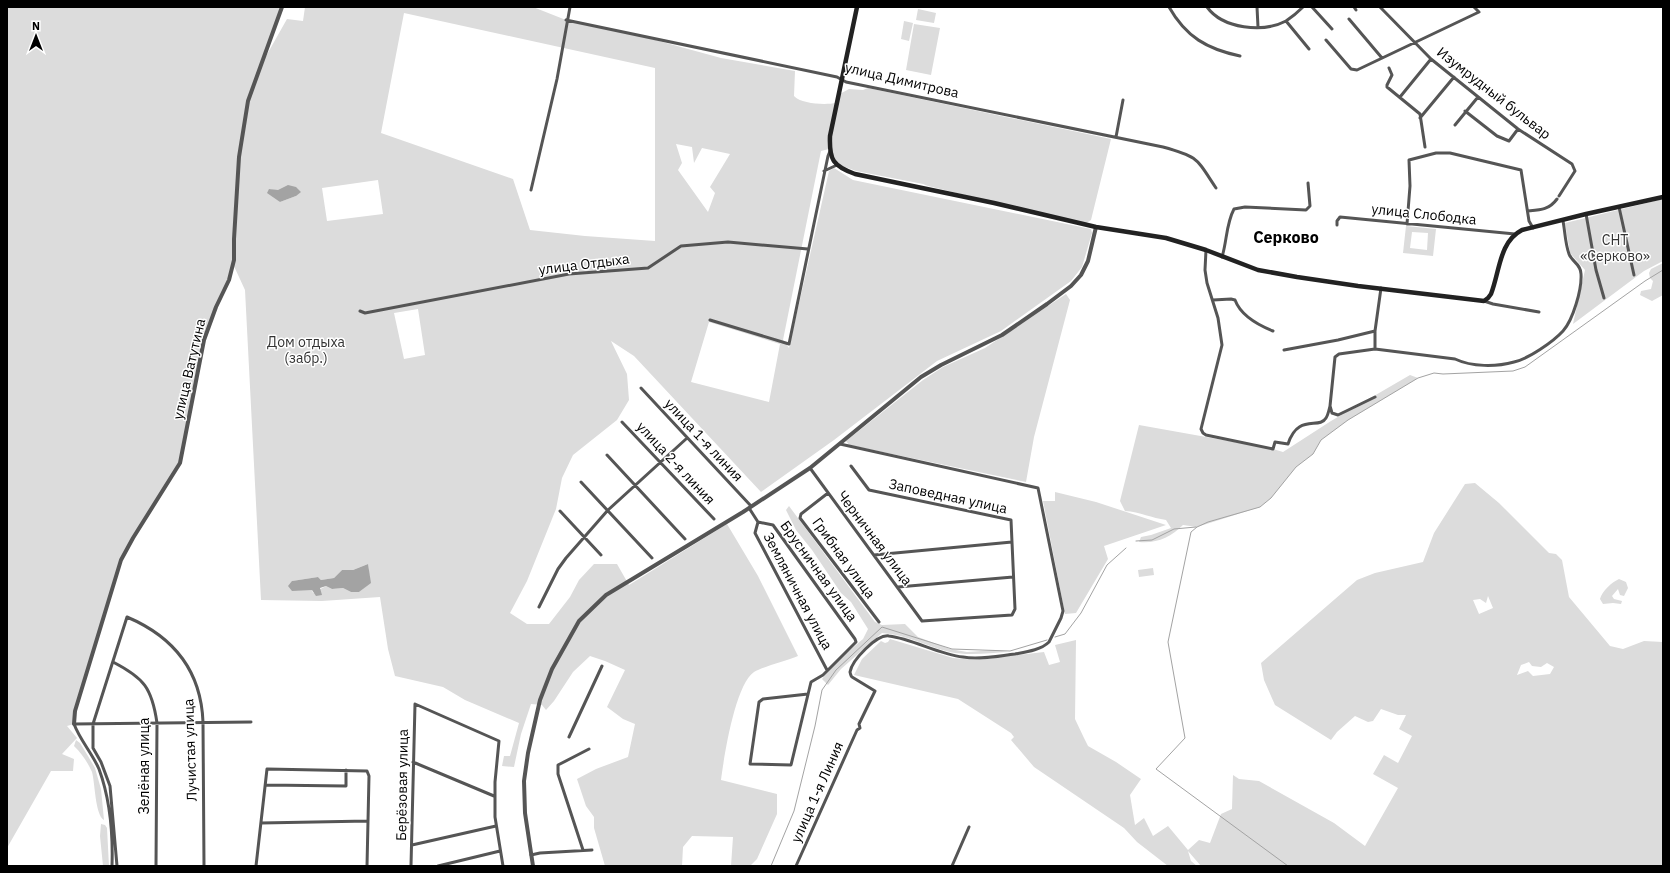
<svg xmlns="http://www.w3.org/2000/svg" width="1670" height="873" font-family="'IBM Plex Sans',sans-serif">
  <rect width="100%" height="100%" fill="#fff"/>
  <path fill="#dcdcdc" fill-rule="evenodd" d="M7,7H282L261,65L287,19L303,21L305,7H533L566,20L648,38L721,58L795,71L794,96C801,104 825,105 836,103L838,95L849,89L863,90L868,88L1111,139L1091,220L1085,224L928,186L923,184L856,171L837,164L829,149L821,151L783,340L789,348L829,171L834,168L853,180L1091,229L1092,233L1082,267L1071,281L1001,331L937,361L834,440L761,492L634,356L611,341L627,374L629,400L617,420L573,455L562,478L556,509L527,581L510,613L527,624H549L570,597L579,580L594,564H617L629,585L727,524L758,576L798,656C786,661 765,666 754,672C735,685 724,757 721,780L777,794V814L757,859L750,866H731L733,837L692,836L683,847L682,866H605L594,828V817L586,806L577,779L596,769L628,757L635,724L623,719L607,707L625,670L605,661L590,656L573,672L554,701L546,710L542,705L531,704L521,734L514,767L502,766L504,756H510L519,723L465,700L443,687L395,676L388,649L380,597L322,601L261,600L245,290L233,264L229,280L208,327L180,463L121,560L75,711L74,724L67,726L77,738L62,754L74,759L73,771H51L7,848ZM404,13L655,68V241L585,236L530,230L513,179L381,133ZM676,144L692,147L694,163L702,148L730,154L710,187L715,193L708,212L678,170L682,163ZM378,180L383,214L327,221L322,188ZM269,189L296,196L280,202ZM418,309L425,355L404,359L394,313ZM709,322L780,344L769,402L691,382ZM368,564L370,583L359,592H351L343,588L332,589L326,586L313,593L312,590L292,581L318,577L321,580L334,578L342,570H353Z
    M918,9L936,13L934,23L916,20Z
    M904,21L913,23L909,41L901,39Z
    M914,24L940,28L931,75L906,70Z
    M1663,199V261L1644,271L1573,324L1585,270L1570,253L1565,223Z
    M1406,226L1436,229L1433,256L1403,253ZM1412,232L1428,233L1427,250L1410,248Z
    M1663,263V295L1652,301L1640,295L1641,291L1651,289L1653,281L1650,278L1649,273L1651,269Z
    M1066,294L1070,300L1034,437L1026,482L849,445L846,441L923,380L943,367L985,348Z
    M1410,375L1418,378L1348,420L1321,440L1313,454L1296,467L1271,498L1260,507L1197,527L1183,525C1171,537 1156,544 1139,542L1141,537L1151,535L1171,528L1166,520C1152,518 1140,512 1125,511L1120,501L1139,425L1273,449L1283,452L1331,421Z
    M1475,483L1499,503L1549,553L1556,554L1562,560L1569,597L1610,646L1623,649L1644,641L1663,642V866H1201L1188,851L1191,861L1197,866H1168L1137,842L1124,828L1034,767L1011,740L1014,737L1011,733L958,699L854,675L862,659L881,641L885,643L888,642L890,639L953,658L977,660L1044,652L1049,665L1060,662L1055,645L1076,640L1075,719L1084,738L1088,746L1116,762L1141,779L1130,795L1135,825L1144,818L1153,836L1168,826L1188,850L1199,840L1210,843L1221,814L1232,809L1233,775L1239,779L1259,781L1334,823L1365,846L1398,788L1373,774L1384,755L1398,763L1412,736L1399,729L1406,715H1398L1381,709L1373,721L1368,722L1355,716L1337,732L1331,740L1275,705L1264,680L1261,663L1357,580L1375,573L1423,562L1434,533L1465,484ZM1488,596L1493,608L1479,614L1473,600L1480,599L1486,603ZM1529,662L1532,666L1541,667L1547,663L1554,667L1550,674L1533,676L1528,671L1517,675L1521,665Z
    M1055,492L1096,502L1166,525L1104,546L1108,559L1076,613L1065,614L1043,501H1055Z
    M789,506L875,622L882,625L905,624L918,637L950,649L967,652L995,650L1008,652C990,653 968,656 950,652C927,647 906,634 882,633L841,669L828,685L822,679L837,661L863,639L868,629L851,602L841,593L812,550L796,530L786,510Z
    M1153,568L1154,575L1139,577L1138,570Z
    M1619,579L1626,582L1628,588L1624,596L1620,595L1618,589L1612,596L1614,599L1622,601L1621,604L1613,603L1603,604L1600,599C1602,591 1612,582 1619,579Z
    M76,740L80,743L88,756L95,768L101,789L104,820C95,815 95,782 92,772C87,761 82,754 74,746Z
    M101,824L105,825L107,828L109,866H103L100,836Z"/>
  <path fill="#a3a3a3" d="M288,185L296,187L301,192L296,196L280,202L267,193L269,189L278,190Z
    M368,564L371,583L359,592H351L343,588L332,589L326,586L320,588L322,595L316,596L312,590L292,591L288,586L292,581L318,577L321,580L334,578L342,570H353Z"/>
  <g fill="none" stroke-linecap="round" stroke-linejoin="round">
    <path stroke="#a3a3a3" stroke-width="1" d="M1136,541L1152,540L1174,529L1196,527
      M1055,637L1065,634L1081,613L1107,565L1126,548
      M771,866L794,811L815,726L822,690L836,670L882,627L952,649L1010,651L1047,640
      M1288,866L1156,769L1185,738L1168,642L1191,532L1197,527L1208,522L1260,507L1271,498L1296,467L1313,454L1321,440L1348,420L1418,378L1434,373L1443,374L1513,371L1525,367L1645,281L1663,270"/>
    <path stroke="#555" stroke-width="3" d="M1169,7C1186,37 1207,49 1240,56
      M1207,7C1223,29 1263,33 1286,21C1292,17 1298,12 1303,7
      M1257,7L1258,27
      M1312,7L1332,29
      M1354,7L1356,10
      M1380,7L1431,59L1518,129L1572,164L1575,171L1559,196
      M1349,19L1382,58
      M566,20L837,77L846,82L1163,147C1199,157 1196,158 1216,188
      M1286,21L1309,49
      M1326,40L1351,69L1357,70L1479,12L1474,7
      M1389,68L1392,75L1387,85V87L1420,114L1425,147
      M1400,97L1431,59
      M1465,111L1497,136L1509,141L1518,129
      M1420,118L1454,77
      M1455,125L1478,97
      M1116,137L1123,100
      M824,171L837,165
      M531,190L557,79L570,7
      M1619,207L1634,275
      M1528,211C1540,210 1549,210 1557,199
      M1586,214L1596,270L1604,298
      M1407,224L1410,186L1409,160L1436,153H1450L1521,170L1529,221L1533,228
      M1337,225V221L1340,217L1515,234
      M1206,250L1205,270L1207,283L1218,318L1222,345L1201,429L1203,433L1206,435L1273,449L1275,442L1288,444C1298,413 1319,430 1326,418C1328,415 1329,410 1330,406
      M1222,257C1227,241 1226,224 1234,209L1245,207L1306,210L1310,206L1308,183
      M1213,300L1231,299L1235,300C1241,316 1258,325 1273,331
      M1484,301L1493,304L1539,312
      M360,311L365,313L569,274L648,268L681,246L728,242L808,249
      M710,320L789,344L828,156L830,151
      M1375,349V331L1381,288
      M1284,350L1338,340L1375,331
      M641,388L751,506
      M1375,397L1338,415L1332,413L1330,406L1335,357L1339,354L1375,349L1455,359C1472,367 1496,367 1514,362C1528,359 1553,342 1563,331C1573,320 1582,289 1581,274C1581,264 1572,262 1569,254C1565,243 1565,231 1563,221
      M622,422L714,519
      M607,455L685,539
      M810,468L922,621L1012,615L1015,609L1011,520L869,490L851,466
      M581,482L652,558
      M828,493L801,514L800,518L879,622
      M749,508L758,522
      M560,511L601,555
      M758,522L773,525L855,639L856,642L823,675L811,682L791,765L750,764L759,702L763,699L808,694
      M758,522L755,533L827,670
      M874,555L1012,542
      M898,587L1013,577
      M539,607L558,569L566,558L608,510L686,439
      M113,662C144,678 152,688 157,723L156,866
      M569,737L602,666
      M413,762L494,796
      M266,785L346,786V770
      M261,823L368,821
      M412,845L496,826
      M583,850L558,774V765L589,749
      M531,855L540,853L592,850
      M112,866C113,835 110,799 99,769C92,753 80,740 74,724L251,722
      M117,866L110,786L101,762L93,748V724L127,617C174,637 201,670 203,722L204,866
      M256,866L267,769L367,771L369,776L367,866
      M411,866L415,704L499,741L495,782V817L503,866
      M438,866L500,851
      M796,866L857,730L860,728L859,724L875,691L852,677C851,677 850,672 850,672C852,660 877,634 889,636C913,639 938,654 963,657C980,660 998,656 1015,654C1026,652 1041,650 1049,642L1061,618L1063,611L1038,488L840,444
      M952,866L969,827"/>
    <path stroke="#555" stroke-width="4" d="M74,724L75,711L121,560L133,538L180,463L204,340L216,307L229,280L234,260V239L239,157L248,101L282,7
      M533,866L525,813L524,781L528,753L540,700L552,669L579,621L606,595L743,512L810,468L921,377L941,365L1002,335L1047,304L1071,286L1081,275L1088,261L1096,227"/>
    <path stroke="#222" stroke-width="4.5" d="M857,7L830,136C829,160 833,166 855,174L994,203L1096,227L1166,238L1206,250L1258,270L1297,277L1358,286L1484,301L1488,298L1491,294C1500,271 1499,242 1522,230L1586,214L1663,197"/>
  </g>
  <g text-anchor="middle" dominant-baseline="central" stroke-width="3" stroke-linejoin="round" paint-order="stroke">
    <g font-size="14" fill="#000" stroke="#fff">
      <text transform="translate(902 80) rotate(13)">улица Димитрова</text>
      <text transform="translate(1494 93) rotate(38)">Изумрудный бульвар</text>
      <text transform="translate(1424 214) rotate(6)">улица Слободка</text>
      <text transform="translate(584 264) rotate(-7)">улица Отдыха</text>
      <text transform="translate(189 369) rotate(-77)">улица Ватутина</text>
      <text transform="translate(704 440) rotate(47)">улица 1-я линия</text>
      <text transform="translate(676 463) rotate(47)">улица 2-я линия</text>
      <text transform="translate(948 496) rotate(12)">Заповедная улица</text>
      <text transform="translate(875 538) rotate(53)">Черничная улица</text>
      <text transform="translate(844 558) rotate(54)">Грибная улица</text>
      <text transform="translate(819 571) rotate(54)">Брусничная улица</text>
      <text transform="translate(798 591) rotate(62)">Земляничная улица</text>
      <text transform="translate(190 750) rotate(-92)">Лучистая улица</text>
      <text transform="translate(144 766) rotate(-90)">Зелёная улица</text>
      <text transform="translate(402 785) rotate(-89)">Берёзовая улица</text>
      <text transform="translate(817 792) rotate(-66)">улица 1-я Линия</text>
    </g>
    <g font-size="14" fill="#333" stroke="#fff">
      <text x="1615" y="240">СНТ<tspan x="1615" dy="16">«Серково»</tspan></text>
      <text x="306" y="342">Дом отдыха<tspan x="306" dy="16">(забр.)</tspan></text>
    </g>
    <g font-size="16" font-weight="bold" fill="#000" stroke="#fff">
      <text x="1286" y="237">Серково</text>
    </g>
  </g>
  <rect width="1670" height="873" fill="none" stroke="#000000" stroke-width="16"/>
  <g transform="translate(36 36)" stroke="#ffffff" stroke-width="3" paint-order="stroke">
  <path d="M0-3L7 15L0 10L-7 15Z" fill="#000000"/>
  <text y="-6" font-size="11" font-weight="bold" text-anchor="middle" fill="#000000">N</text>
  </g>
</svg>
